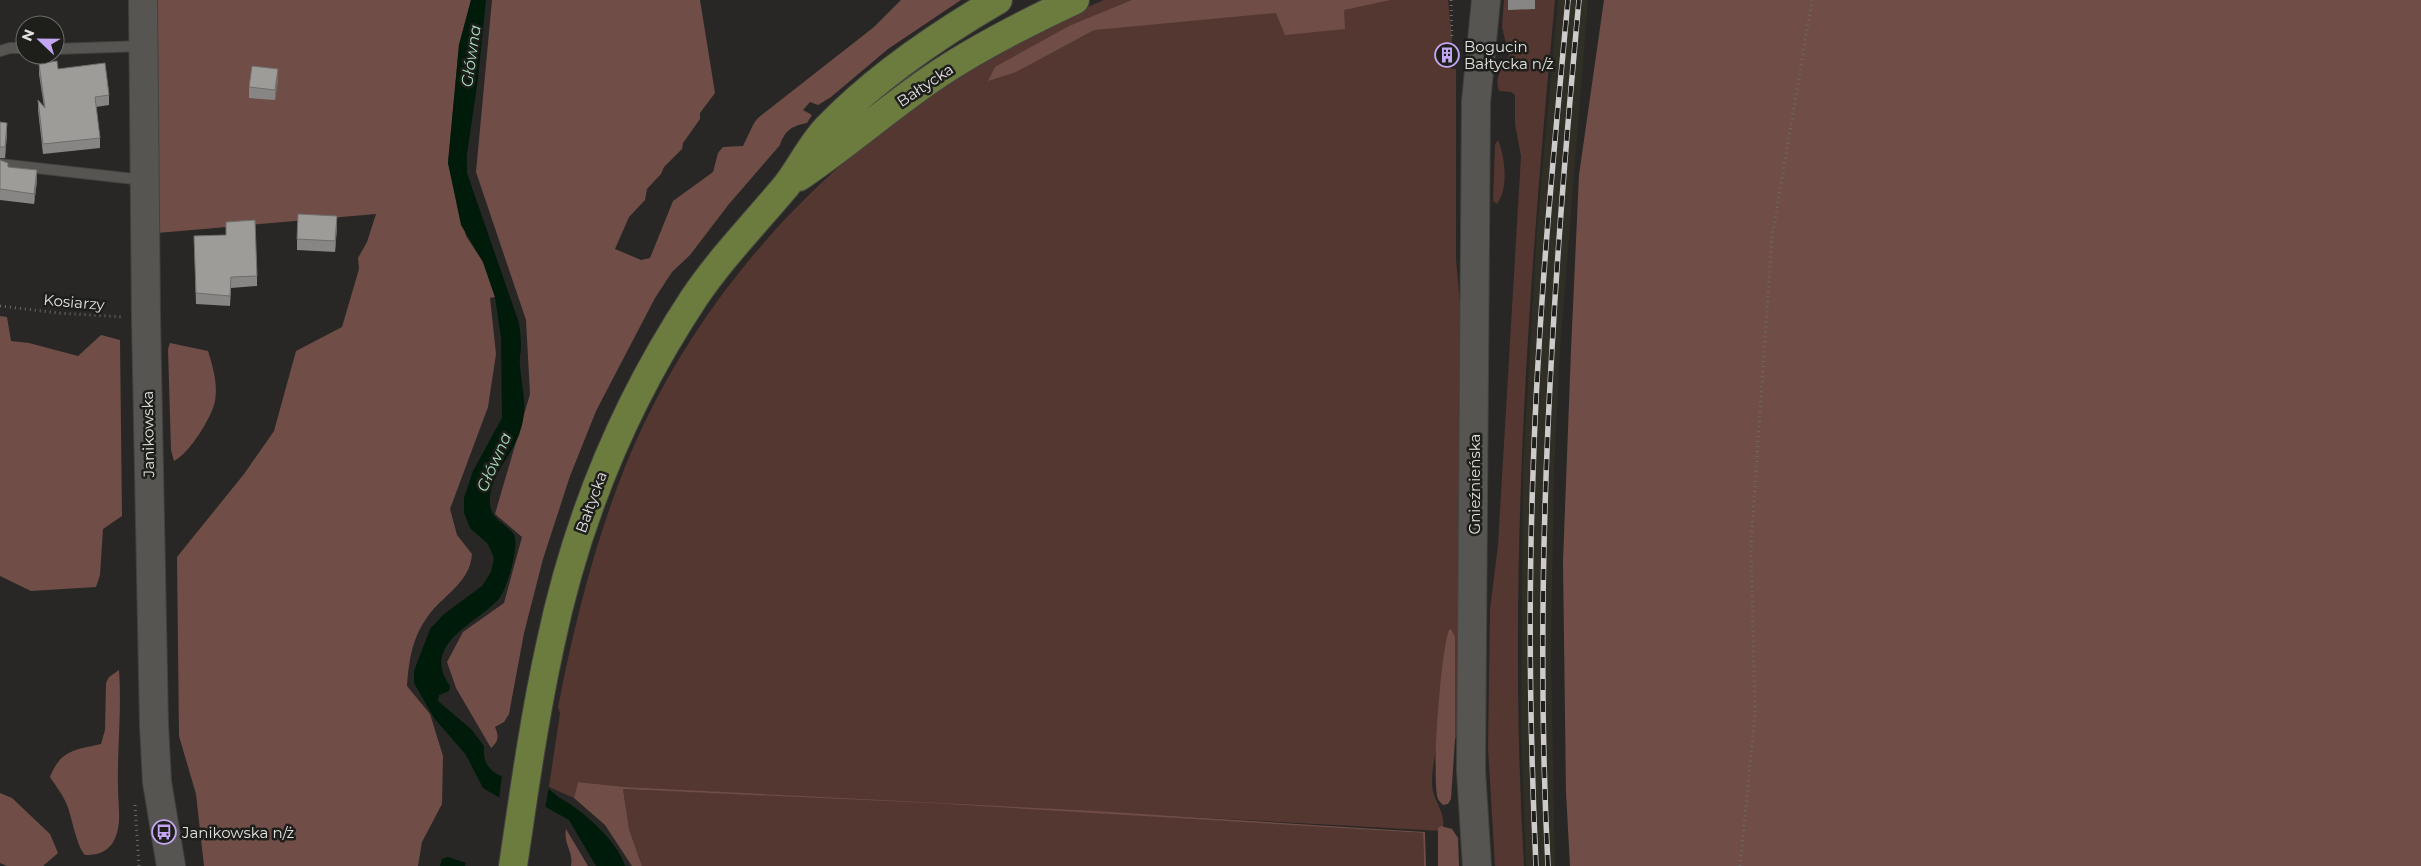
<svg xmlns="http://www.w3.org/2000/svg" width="2421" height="866" font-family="Montserrat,sans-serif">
  <rect width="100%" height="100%" fill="#282725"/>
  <path fill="#312e26" d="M1558,0H1588L1560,351L1554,473L1551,654L1555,866H1526L1521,726L1523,471L1537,229Z"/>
  <path fill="#553731" d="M1104,0H1448L1452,38L1451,69H1456V259L1463,339L1462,738C1454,740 1445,736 1438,740C1435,754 1432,769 1432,783C1432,801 1448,813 1442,831L1008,807L1423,833L1424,866H642L629,829L623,789L812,797L626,787L578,782L574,798L549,787L560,713L558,707C574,625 594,545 625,467C712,252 893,89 1104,0Z
    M1504,0H1555C1528,288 1507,577 1524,866H1495L1488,748L1490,610L1498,545L1521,156L1515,124V95L1511,92L1499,91C1494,78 1502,67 1509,56L1502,27Z
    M1498,140C1505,157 1509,188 1497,204L1493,201L1495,145Z"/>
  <path fill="#704e47" d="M154,0H471L459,45L448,163L466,236L483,262L495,297L490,298L496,354L488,407L450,509L457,535L472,554C470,583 443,595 428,616C412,638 409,660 407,686L430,714L443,756L442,804L422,842L418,866H204L196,794L179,736L177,557L244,474L274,431L296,351L342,327L359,269L358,258L367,242L376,214L157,233Z
    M492,0H700L715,93L700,113V119L683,143L682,149L664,167L661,174L647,189L645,200L629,217L615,249L641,260L650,258L673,201L713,172L718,153L723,147L743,146L754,123L758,118L874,27L901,0H961L888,49L831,97L818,105L810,102L803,110L812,115L807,123C792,126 785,130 780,145L729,204L690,255L672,272L655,298L596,411L570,476L543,559L524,633L509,714L504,722L495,727C499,736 499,741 491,748L456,688L447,662L463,632L504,603L522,537L495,514L530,394L526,320L476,172Z
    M1132,0H1390L1344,10L1345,29L1285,35L1276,13L1094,30L1016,72L988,81L995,67L1069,26Z
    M1604,0H2421V866H1570L1566,792L1563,562L1571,350L1579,175Z
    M0,316L7,317L11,341L29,343L78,356L101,335L120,340L122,516L103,529L100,575L96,587L31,591L0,576Z
    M170,343L208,351C213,367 218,384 215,401C212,417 189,454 174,461L171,450L168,349Z
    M1451,629L1455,637V739L1451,799L1448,804L1443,805C1441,803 1439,801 1438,799C1431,780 1441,650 1449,630Z
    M119,670C122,709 117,748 118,788C118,808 123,826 112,844C105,853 96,855 85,855C77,847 72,818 67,805C63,795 56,786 50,777C61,749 76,750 101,744L105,730L106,683L109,677Z
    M578,782L626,787L1094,811L1425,832L1426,866H1424L1423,833L931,803L623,789L629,829L642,866H632L605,825L574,798Z
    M0,793L12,798L50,834L58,853L43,866H7L0,863Z
    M1441,826L1452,829L1458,838L1459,866H1438V828Z
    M566,829L588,866H571C574,853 563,843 566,829Z"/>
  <path fill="#011b0b" d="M471,0H486L478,79L467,154V173L519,323C520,331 521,338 521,346C521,352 519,359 520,365C522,392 529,407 519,435C511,456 492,474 490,497C488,519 502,520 513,533C520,543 510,574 506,585C504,590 501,597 497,601C475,624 420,645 450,686L449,691L439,695L438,701L472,730L484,746C480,785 525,777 547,788C552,791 555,795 560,798C582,810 617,840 625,866H596L569,820L544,806L500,798L483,788L466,755L434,718L414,683V671L430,629L444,614L482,586L491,572L494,558L488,544L470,528L464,513V498L473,471L502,418L501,338L495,297L483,262L461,225L448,163L459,45Z
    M448,857L466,863L465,866H440L442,859Z"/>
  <path fill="#282725" d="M502,774L549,786L545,809L499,800Z"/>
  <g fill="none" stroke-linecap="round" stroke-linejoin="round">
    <g stroke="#434240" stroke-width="12">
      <path id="lane" d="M55,49L142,46
        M0,51L10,48H25
        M0,164L143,180"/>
    </g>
    <g stroke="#434240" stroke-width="30">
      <path id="secondary" d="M143,0L146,318L154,725L157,782L171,866
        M1477,866L1471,771L1476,102L1486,0"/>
    </g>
    <g stroke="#434240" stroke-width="30">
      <path id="primary" d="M799,177C845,146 886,110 931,79C976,48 1026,23 1075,0
        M513,866C524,792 534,719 550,646C576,521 624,404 694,298C721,258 755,223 786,186C801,167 811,144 828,127C877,76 938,35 998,0"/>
    </g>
    <path stroke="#6a6967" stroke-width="3" stroke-dasharray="1 4" stroke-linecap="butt" d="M1451,0L1452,38
      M0,306L58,313L124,317
      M135,805L139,866
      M1740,866L1755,715L1751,542L1772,238L1812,0"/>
    <use href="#lane" stroke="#565552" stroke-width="10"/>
    <use href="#secondary" stroke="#565552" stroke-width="28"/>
    <use href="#primary" stroke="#6c7c3f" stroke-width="28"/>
    <g stroke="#cdcccb" stroke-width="5.5">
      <path id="rail" d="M1536,866C1530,735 1528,605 1533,474C1538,315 1553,158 1568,0
        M1548,866C1533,576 1552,288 1579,0"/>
    </g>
    <use href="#rail" stroke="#1e1e1b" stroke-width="4" stroke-dasharray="11" stroke-linecap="butt"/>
  </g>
  <path fill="#888684" d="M1508,0H1535V9L1508,10Z
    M39,64L58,69L109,95V105L96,107L100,138V148L43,154L38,110V100L44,107L39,74Z
    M278,80L275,100L249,98V87Z
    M0,122L7,133L5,158H0Z
    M0,160L8,167L37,181L34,204L0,200Z
    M226,222L257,276V286L231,288L230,306L196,304L194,236L226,235Z
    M337,227L335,252L297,250V239Z"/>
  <path fill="#6f6d6b" d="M278,69V80L275,100V90Z
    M7,123V133L5,158V147Z
    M37,170V181L34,204V194Z
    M337,216V227L335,252V241Z"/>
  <path fill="#9e9c99" stroke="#6f6d6b" d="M57,61L58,69L105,63L109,95L95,97L100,138L43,144L38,100L45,108L39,64Z
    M252,66L278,69L275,90L249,87Z
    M0,122L7,123L5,147H0Z
    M0,160L8,163V167L37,170L34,194L0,189Z
    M298,214L337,216L335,241L297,239Z
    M255,220L257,276L231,277L230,296L196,293L194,236L226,235V222Z"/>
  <defs>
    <g id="building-ring" transform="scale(1.25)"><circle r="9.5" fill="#1e1e1b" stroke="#c3a7f2" stroke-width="1.5"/><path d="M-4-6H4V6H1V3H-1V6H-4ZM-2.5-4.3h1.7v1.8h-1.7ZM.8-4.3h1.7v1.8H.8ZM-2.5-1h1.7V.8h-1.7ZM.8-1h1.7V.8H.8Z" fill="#c3a7f2"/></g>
    <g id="bus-ring" transform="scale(1.25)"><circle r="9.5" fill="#1e1e1b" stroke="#c3a7f2" stroke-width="1.5"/><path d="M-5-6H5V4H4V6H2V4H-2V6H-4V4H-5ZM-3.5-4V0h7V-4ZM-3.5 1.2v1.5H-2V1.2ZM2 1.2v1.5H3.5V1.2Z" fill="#c3a7f2"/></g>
  </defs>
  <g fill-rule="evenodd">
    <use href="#building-ring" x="1447" y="55"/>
    <use href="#bus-ring" x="164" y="832"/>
  </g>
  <g text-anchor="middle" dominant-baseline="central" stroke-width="5" stroke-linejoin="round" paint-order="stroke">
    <g font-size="15" fill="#e2e1e0" stroke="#1e1e1b" text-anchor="start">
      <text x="1464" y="46">Bogucin<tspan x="1464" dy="17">Bałtycka n/ż</tspan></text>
      <text x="182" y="832">Janikowska n/ż</text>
    </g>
    <g font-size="15" fill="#e2e1e0" stroke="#1e1e1b">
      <text transform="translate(925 85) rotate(-34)">Bałtycka</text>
      <text transform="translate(74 302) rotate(5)">Kosiarzy</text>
      <text transform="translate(148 434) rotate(-91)">Janikowska</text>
      <text transform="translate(1474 484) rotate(-90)">Gnieźnieńska</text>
      <text transform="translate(591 502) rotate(-70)">Bałtycka</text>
    </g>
    <g font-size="16" font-style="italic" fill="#a7ddb7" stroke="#1e1e1b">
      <text transform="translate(471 56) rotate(-82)">Główna</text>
      <text transform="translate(494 462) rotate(-66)">Główna</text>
    </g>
  </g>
  <g transform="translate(40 40) rotate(292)"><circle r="24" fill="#1e1e1b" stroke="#6c6c6a"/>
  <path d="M0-4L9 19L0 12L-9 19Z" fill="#c3a7f2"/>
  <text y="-8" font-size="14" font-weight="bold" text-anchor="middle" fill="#e2e1e0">N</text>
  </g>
</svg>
